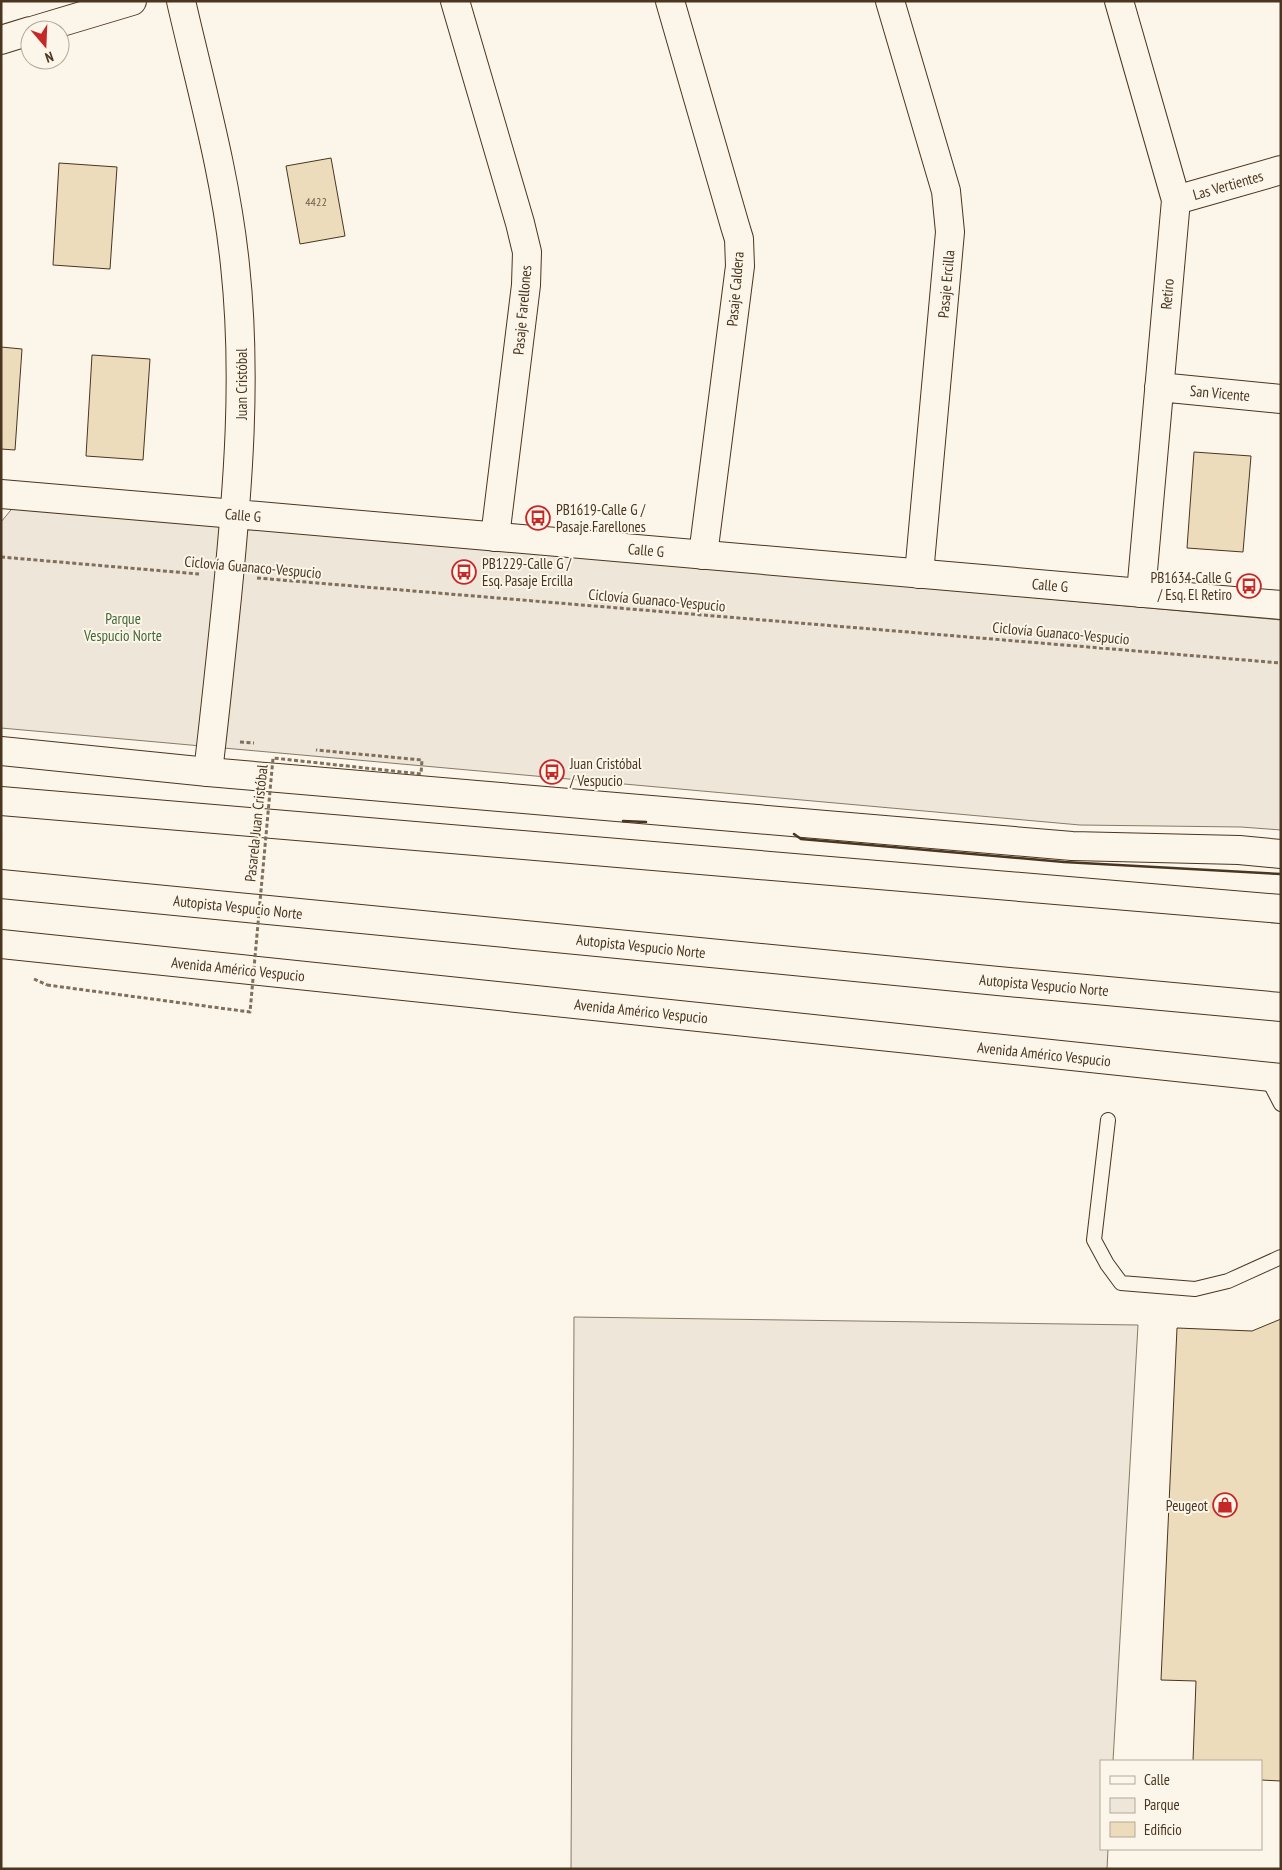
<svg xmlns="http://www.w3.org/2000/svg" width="1282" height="1870" font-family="'PT Sans Narrow',sans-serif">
  <rect width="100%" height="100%" fill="#fbf6e9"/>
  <path fill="#ede6d9" stroke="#887966" d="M15,505L1281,620V830L1241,827L1080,825L1,728V522Z
    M574,1317L1138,1325L1113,1761H1101V1849H1108L1107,1869H571Z"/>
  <path fill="#ecdcbc" stroke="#4a3520" d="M331,158L345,236L300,244L286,166Z
    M59,163L117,167L110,269L53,265Z
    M1,347L22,349L15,450L1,449Z
    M92,355L150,359L143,460L86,456Z
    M1194,452L1251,456L1243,552L1187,548Z
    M1281,1319V1781L1261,1780V1761H1193L1196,1681L1161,1680L1177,1328L1252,1331Z"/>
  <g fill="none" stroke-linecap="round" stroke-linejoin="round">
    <g stroke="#4a3520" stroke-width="16">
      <path id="service" d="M1267,1077L1281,1104
        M1108,1120L1094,1240L1107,1264L1121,1283L1195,1289L1228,1281L1281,1257"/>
    </g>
    <g stroke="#4a3520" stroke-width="30">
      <path id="minor" d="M455,1L520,223L527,252L526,285L495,537
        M670,1L735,226L739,239L740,266L703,555
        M890,1L946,191L950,232L919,574
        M1119,1L1176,200L1141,593
        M1176,200L1281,170
        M1159,387L1281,399
        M1,494L235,514"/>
    </g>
    <g stroke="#4a3520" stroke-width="30">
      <path id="tertiary" d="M181,1C201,88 226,176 235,265C247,376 238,487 227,597C221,655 215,714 208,772
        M235,514L1281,605"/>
    </g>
    <g stroke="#4a3520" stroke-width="30">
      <path id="secondary" d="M35,30L132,1
        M1,40L30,31
        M1,751L208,772L1072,846L1239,850L1281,854
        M1,944L1281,1078"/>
    </g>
    <g stroke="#4a3520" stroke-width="30">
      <path id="motorway" d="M1,801L1281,909
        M1,884L998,981L1281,1007"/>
    </g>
    <path stroke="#7f6f5c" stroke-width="3" stroke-dasharray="4 2.5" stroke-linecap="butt" d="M1,557L199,574
      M257,578L1281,663
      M240,742L254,743
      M34,979L47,985"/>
    <use href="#service" stroke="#fbf6e9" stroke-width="14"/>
    <use href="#minor" stroke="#fbf6e9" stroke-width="28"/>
    <use href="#tertiary" stroke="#fbf6e9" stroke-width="28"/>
    <use href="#secondary" stroke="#fbf6e9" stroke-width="28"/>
    <use href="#motorway" stroke="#fbf6e9" stroke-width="28"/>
    <path stroke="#7f6f5c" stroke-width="3" stroke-dasharray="4 2.5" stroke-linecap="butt" d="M47,985L250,1012L273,758L421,774L422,760L316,750"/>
    <path stroke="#4a3520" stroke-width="2.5" d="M623,821L646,822
      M794,834L801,839L1064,862L1281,874"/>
  </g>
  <defs>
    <g id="bus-ring" transform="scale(1.25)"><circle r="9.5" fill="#fbf6e9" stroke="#c62828" stroke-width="1.5"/><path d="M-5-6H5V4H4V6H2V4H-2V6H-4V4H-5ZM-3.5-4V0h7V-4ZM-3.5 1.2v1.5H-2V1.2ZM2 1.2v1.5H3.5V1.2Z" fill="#c62828"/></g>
    <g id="shop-ring" transform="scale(1.25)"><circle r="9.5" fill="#fbf6e9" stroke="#c62828" stroke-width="1.5"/><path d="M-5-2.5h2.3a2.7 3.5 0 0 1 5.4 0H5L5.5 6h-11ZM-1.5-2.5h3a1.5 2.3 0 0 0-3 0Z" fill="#c62828"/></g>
  </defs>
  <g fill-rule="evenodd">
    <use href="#bus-ring" x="538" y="518"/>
    <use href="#bus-ring" x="464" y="572"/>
    <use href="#bus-ring" x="1249" y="586"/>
    <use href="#bus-ring" x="552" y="772"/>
    <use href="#shop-ring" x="1225" y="1505"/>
  </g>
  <g text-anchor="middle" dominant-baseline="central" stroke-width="4" stroke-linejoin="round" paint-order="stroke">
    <g font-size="12" fill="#725f47">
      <text x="316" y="201">4422</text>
    </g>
    <g font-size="15" fill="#4a3520" stroke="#fbf6e9">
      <text transform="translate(1228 185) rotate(-16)">Las Vertientes</text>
      <text transform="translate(946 284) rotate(-85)">Pasaje Ercilla</text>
      <text transform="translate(735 289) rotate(-85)">Pasaje Caldera</text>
      <text transform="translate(1167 294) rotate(-85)">Retiro</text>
      <text transform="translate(522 310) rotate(-85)">Pasaje Farellones</text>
      <text transform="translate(241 384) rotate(-90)">Juan Cristóbal</text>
      <text transform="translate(1220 393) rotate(5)">San Vicente</text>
      <text transform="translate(243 515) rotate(5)">Calle G</text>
      <text transform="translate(646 550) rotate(5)">Calle G</text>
      <text transform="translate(253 567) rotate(5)">Ciclovía Guanaco-Vespucio</text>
      <text transform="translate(1050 585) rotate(5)">Calle G</text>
      <text transform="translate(657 600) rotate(5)">Ciclovía Guanaco-Vespucio</text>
      <text transform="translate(1061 633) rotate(5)">Ciclovía Guanaco-Vespucio</text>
      <text transform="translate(256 823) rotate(-84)">Pasarela Juan Cristóbal</text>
      <text transform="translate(238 907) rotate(6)">Autopista Vespucio Norte</text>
      <text transform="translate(641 946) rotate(6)">Autopista Vespucio Norte</text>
      <text transform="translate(238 969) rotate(6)">Avenida Américo Vespucio</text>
      <text transform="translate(1044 985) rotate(5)">Autopista Vespucio Norte</text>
      <text transform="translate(641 1011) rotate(6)">Avenida Américo Vespucio</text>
      <text transform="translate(1044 1054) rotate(6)">Avenida Américo Vespucio</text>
    </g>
    <g font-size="15" fill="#4a3520" stroke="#fbf6e9" text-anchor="start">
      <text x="556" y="509">PB1619-Calle G /<tspan x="556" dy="17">Pasaje Farellones</tspan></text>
      <text x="482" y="563">PB1229-Calle G /<tspan x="482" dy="17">Esq. Pasaje Ercilla</tspan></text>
      <text x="1232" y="577" text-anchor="end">PB1634-Calle G<tspan x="1232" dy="17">/ Esq. El Retiro</tspan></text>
      <text x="570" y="763">Juan Cristóbal<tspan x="570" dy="17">/ Vespucio</tspan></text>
      <text x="1208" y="1505" text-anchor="end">Peugeot</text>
    </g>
    <g font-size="15" fill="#436837" stroke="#fbf6e9">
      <text x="123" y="618">Parque<tspan x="123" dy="17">Vespucio Norte</tspan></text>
    </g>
  </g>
  <rect width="1282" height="1870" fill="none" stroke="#4a3520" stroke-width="5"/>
  <rect x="1100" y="1760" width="162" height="90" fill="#fbf6e9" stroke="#b4a999"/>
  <rect x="1110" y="1776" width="25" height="8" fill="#fbf6e9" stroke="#b4a999"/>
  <text x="1144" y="1785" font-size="15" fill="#4a3520">Calle</text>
  <rect x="1110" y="1798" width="25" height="15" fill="#ede6d9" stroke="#b4a999"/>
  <text x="1144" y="1810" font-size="15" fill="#4a3520">Parque</text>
  <rect x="1110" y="1822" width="25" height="15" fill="#ecdcbc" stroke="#b4a999"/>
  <text x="1144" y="1835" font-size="15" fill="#4a3520">Edificio</text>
  <g transform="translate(45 45) rotate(161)"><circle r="24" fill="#fbf6e9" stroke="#b4a999"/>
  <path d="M0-4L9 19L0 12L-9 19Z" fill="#c62828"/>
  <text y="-8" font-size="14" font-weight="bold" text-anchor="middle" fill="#4a3520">N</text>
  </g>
</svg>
